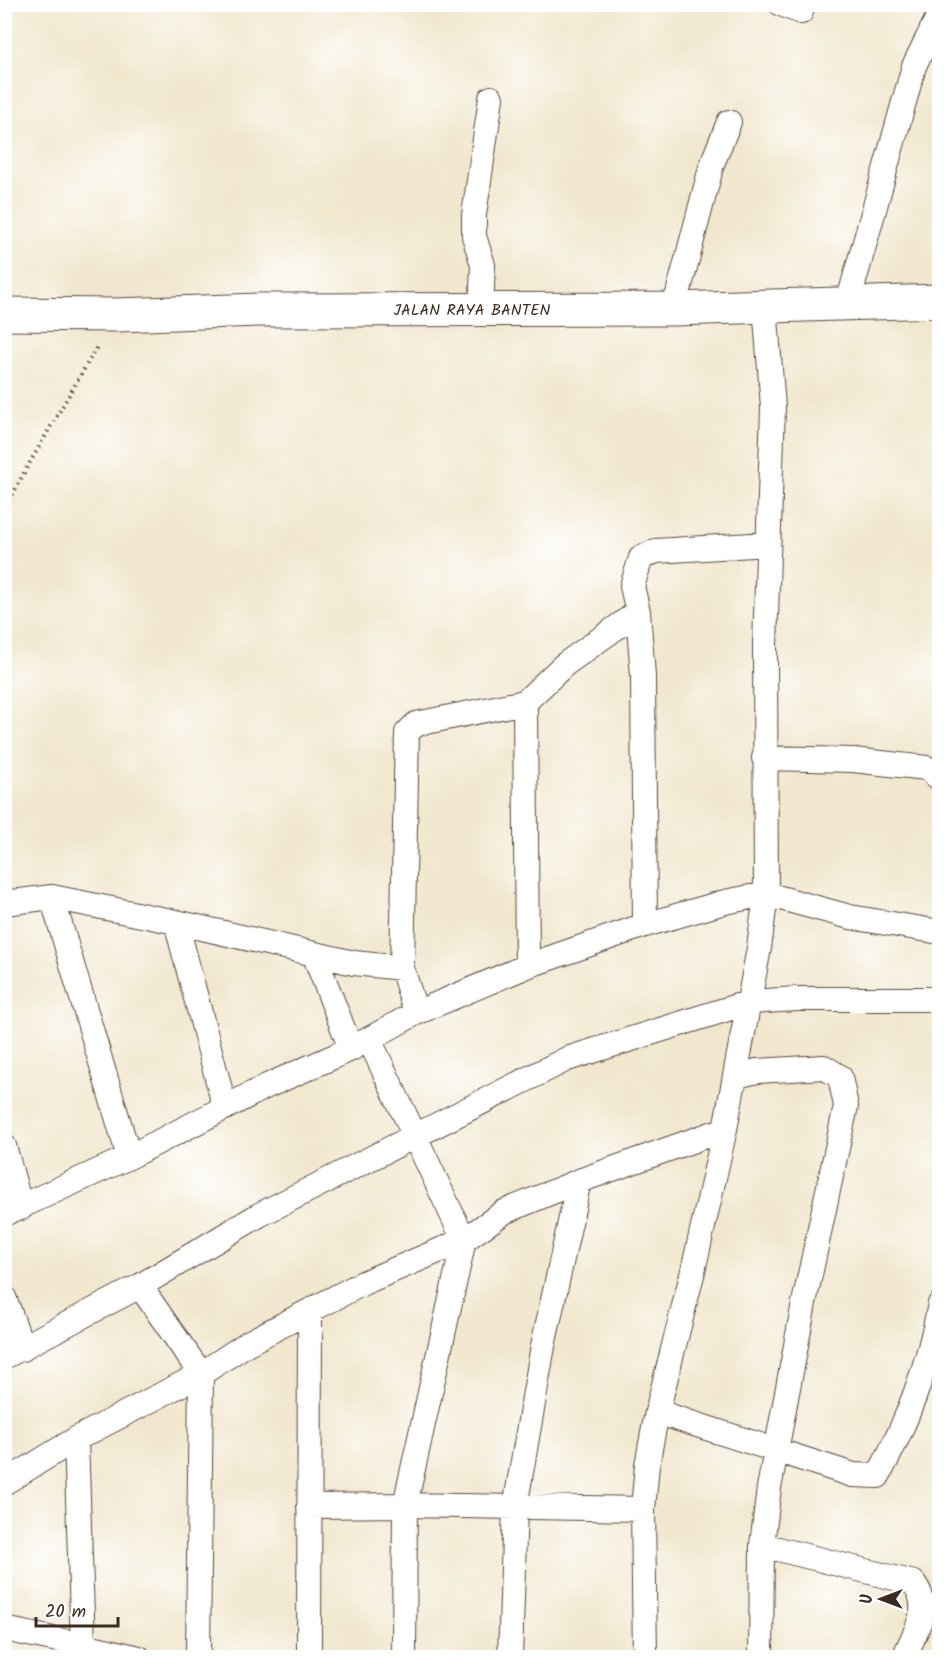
<svg xmlns="http://www.w3.org/2000/svg" width="944" height="1662" font-family="Kalam,sans-serif">
  <rect width="100%" height="100%" fill="#fff"/>
  <filter id="ink" filterUnits="userSpaceOnUse"><feTurbulence type="fractalNoise" baseFrequency=".0167" numOctaves="2"/><feDisplacementMap in="SourceGraphic" scale="12" xChannelSelector="R" yChannelSelector="G"/><feConvolveMatrix kernelMatrix="1 2 1 2 8 2 1 2 1" color-interpolation-filters="sRGB"/></filter>
  <filter id="wash" filterUnits="userSpaceOnUse"><feTurbulence type="fractalNoise" baseFrequency=".008" numOctaves="4" result="noise"/><feDisplacementMap in="SourceGraphic" scale="24" xChannelSelector="R" yChannelSelector="G"/><feGaussianBlur stdDeviation="1.35" result="paint"/><feColorMatrix in="noise" values="0 0 0 0 0 0 0 0 0 0 0 0 0 0 0 0 0 1.4 0 .05"/><feComposite in="paint" operator="in"/></filter>
  <g filter="url(#wash)">
    <rect width="100%" height="100%" fill="#f1e7ce"/>
  </g>
  <g filter="url(#ink)">
    <g fill="none" stroke-linecap="round" stroke-linejoin="round">
      <g stroke="#564638" stroke-width="26">
        <path id="minor" d="M781,4L801,12
          M848,303L914,66L940,13
          M674,309L712,164L729,122
          M481,311L483,265L474,236V215L491,98
          M638,612L632,586L641,558L656,551L768,544
          M525,702L527,966
          M764,758L853,760L927,768L940,779
          M52,897L129,1157
          M4,903L52,897L176,922L225,1108
          M176,922L354,963L402,968
          M314,954L351,1049
          M416,1013L402,968L407,733L416,724L525,702L564,665L638,612L643,676L645,925
          M369,1039L464,1240L405,1505L404,1658
          M736,1076L757,1071L824,1067L840,1077L846,1106L804,1303L769,1488L762,1545L761,1658
          M4,1146L21,1208
          M4,1214L129,1157L267,1086L351,1049L416,1013L527,966L645,925L725,902L766,894L850,917L940,932
          M140,1286L201,1374L198,1658
          M4,1297L23,1349
          M4,1357L140,1286L259,1215L567,1059L750,1002L796,999H940
          M657,1412L853,1475L878,1476C907,1423 929,1362 940,1304
          M76,1439L83,1645L139,1658
          M4,1483L76,1439L201,1374L248,1343L363,1283L464,1240L504,1212L579,1181L725,1129
          M309,1506L405,1505L643,1509
          M762,1545L914,1583C933,1609 915,1630 904,1658
          M4,1629L83,1645
          M309,1658L310,1311
          M510,1658L515,1507L543,1346L579,1181
          M645,1658L643,1509L647,1465L657,1412L693,1271L725,1129L759,948L766,894L765,645L773,407L765,306"/>
      </g>
      <g stroke="#564638" stroke-width="35">
        <path id="secondary" d="M4,314L116,315L260,310L674,309L940,301"/>
      </g>
      <path stroke="#564638" stroke-width="4" stroke-dasharray="1.5 4.5" stroke-linecap="butt" d="M4,511L25,471L98,345"/>
      <use href="#minor" stroke="#fff" stroke-width="24"/>
      <use href="#secondary" stroke="#fff" stroke-width="33"/>
    </g>
  </g>
  <g text-anchor="middle" dominant-baseline="central" stroke-width="6" stroke-linejoin="round" paint-order="stroke">
    <g font-size="16" fill="#3b2a1e" stroke="#fff">
      <text x="472" y="310">JALAN RAYA BANTEN</text>
    </g>
  </g>
  <rect width="944" height="1662" fill="none" stroke="#fff" stroke-width="24"/>
  <g transform="translate(881 1599) rotate(270)" stroke="#ffffff" stroke-width="4.5" paint-order="stroke">
  <path d="M0-4.5L10 22L0 15L-10 22Z" fill="#3b2a1e"/>
  <text y="-9" font-size="16" font-weight="bold" text-anchor="middle" fill="#3b2a1e">U</text>
  </g>
  <path d="M36 1617v9h82v-9" fill="none" stroke="#3b2a1e" stroke-width="3"/>
  <text x="45" y="1617" font-size="18" fill="#3b2a1e" stroke="#ffffff" stroke-width="4.5" paint-order="stroke">20 m</text>
</svg>
